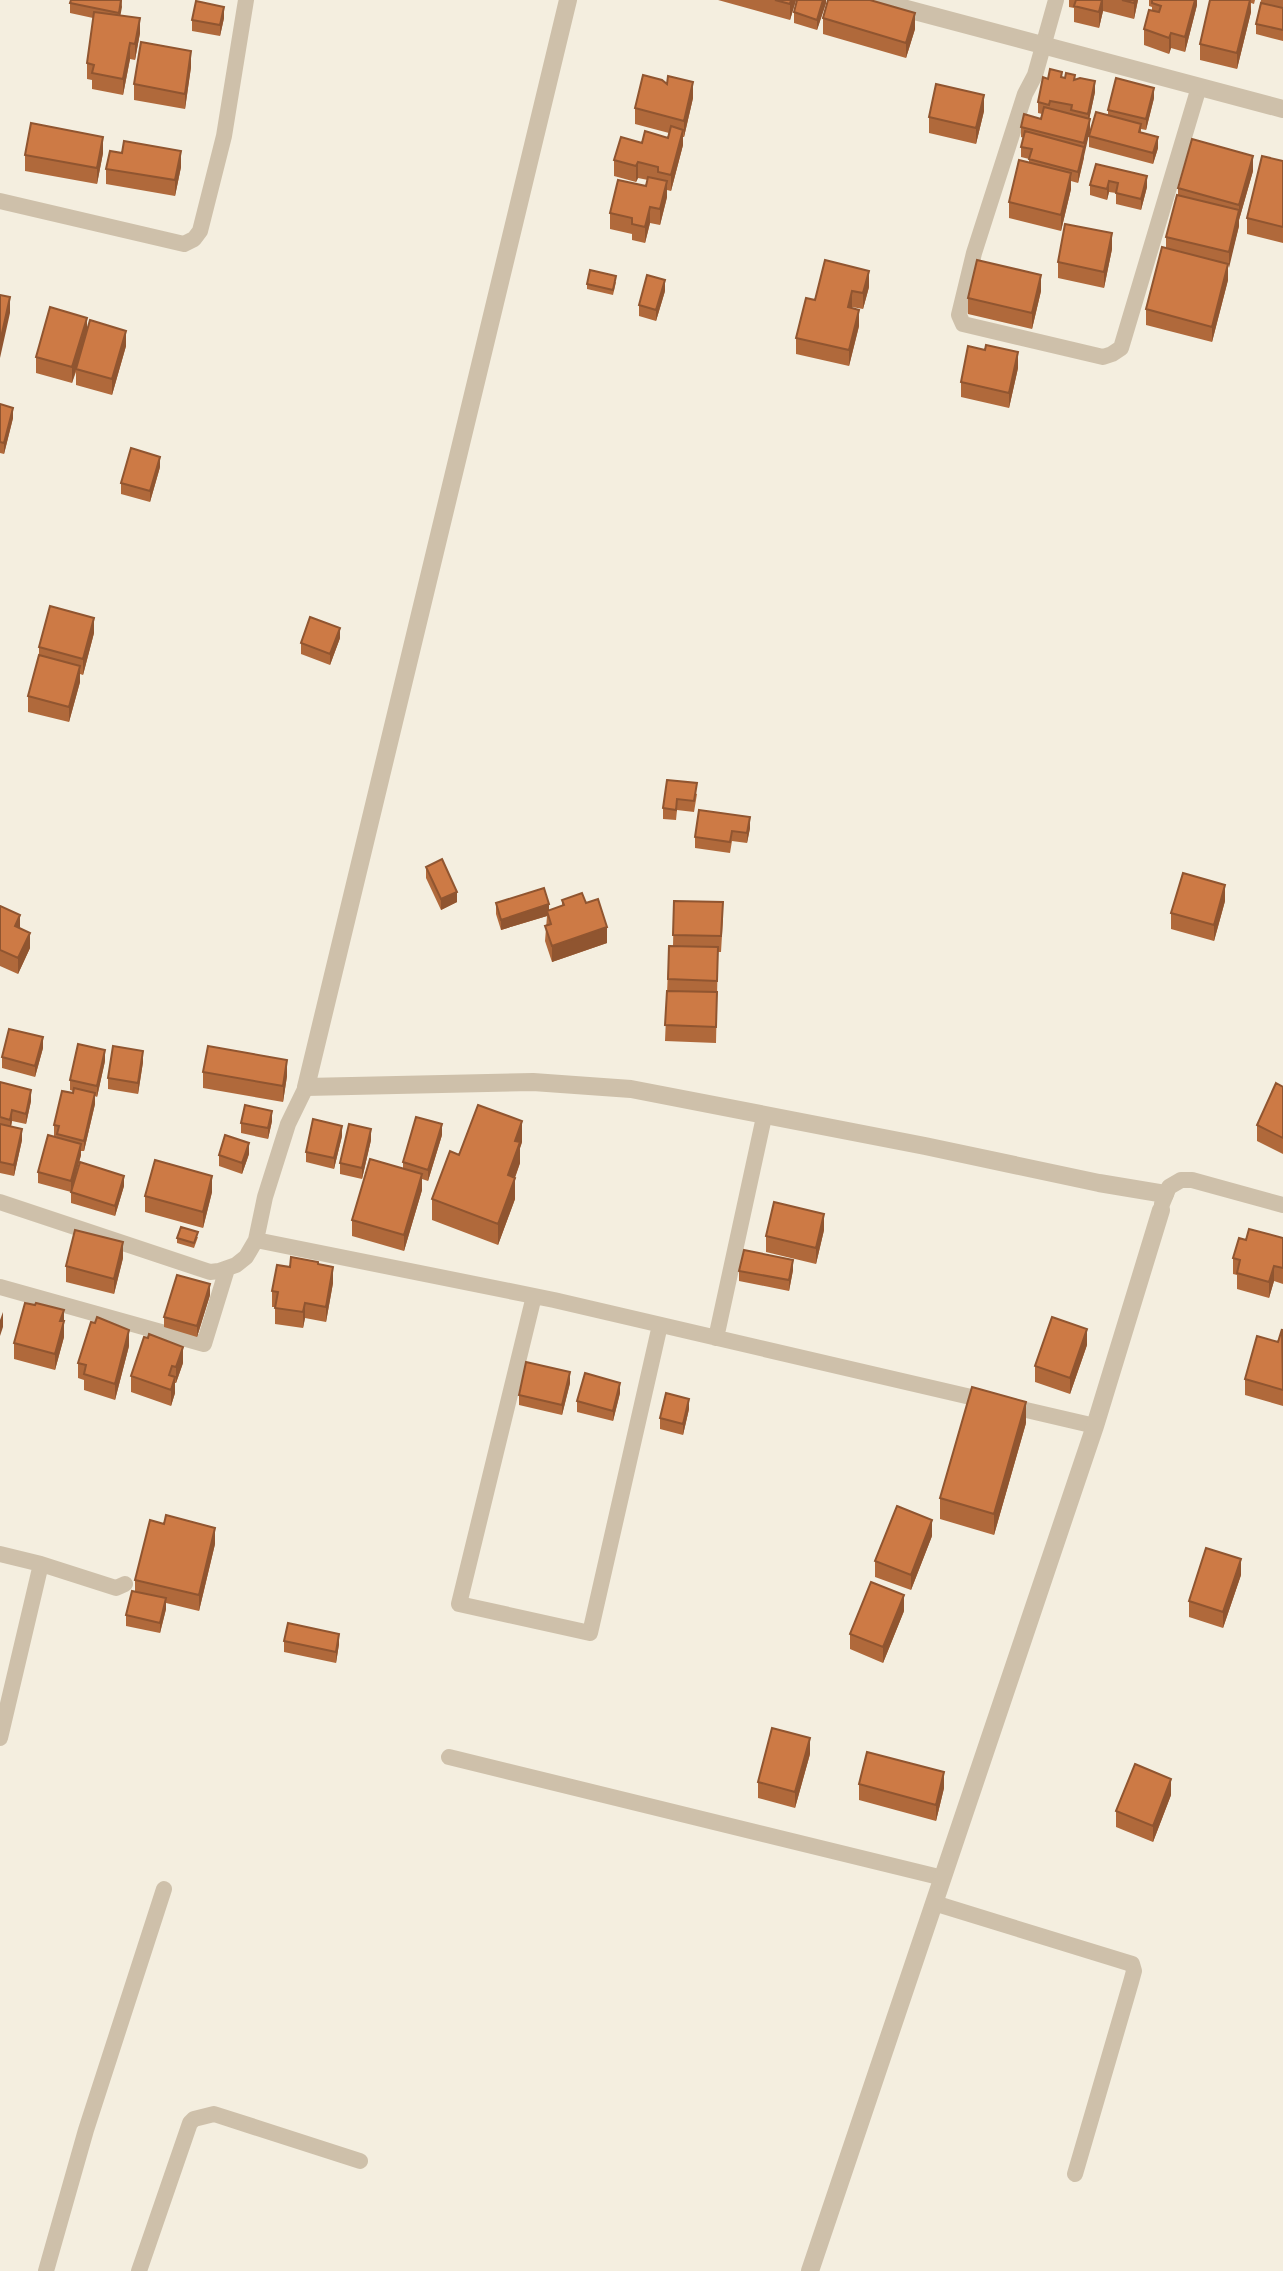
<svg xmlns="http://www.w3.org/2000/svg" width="1283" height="2271" font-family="'PT Sans',sans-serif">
  <rect width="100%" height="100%" fill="#f4eedf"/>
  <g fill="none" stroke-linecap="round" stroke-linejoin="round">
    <path stroke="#cec0aa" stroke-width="16" d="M1056,0L1035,75L1025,94L974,253L959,315L963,324L1103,357L1112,354L1121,348L1199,87
      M0,201L184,244L194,239L200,231L224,136L246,0
      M0,1202L210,1272L219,1271L236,1265L246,1257L256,1240L265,1197L288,1124L306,1087
      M1162,1204L1169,1187L1181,1180H1192L1283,1205
      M256,1240L554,1300L1095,1426
      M0,1287L204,1344L227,1269
      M534,1296L459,1604L590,1633L660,1325
      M716,1338L764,1117
      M0,1554L41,1564L116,1588L125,1584
      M0,1738L41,1564
      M449,1757L943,1878
      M934,1903L1132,1964L1134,1971L1131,1982L1075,2174
      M46,2271L86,2130L164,1889
      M139,2271L190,2123L194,2119L214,2114L360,2161"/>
    <path stroke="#cec0aa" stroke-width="18" d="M568,0L306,1087L533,1082L631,1089L925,1146L1099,1183L1165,1194
      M873,0L1283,109
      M810,2271L1095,1426L1161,1210"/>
  </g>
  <path fill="#b0693b" d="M122,0L120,15L140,33L135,60L130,59L123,95L92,89V80L87,79V63L93,18L70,13V3Z
    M718,0H796L790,20Z
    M826,0V3L817,30L794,23V12Z
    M1069,0H1138L1134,19L1103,11L1099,28L1074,22V8L1069,7Z
    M1149,0H1197V5L1185,52L1171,48L1169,54L1144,45V29L1152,10V7L1149,6Z
    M1210,0H1255L1254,4L1251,3V12L1237,69L1200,60V44Z
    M1261,0H1283V41L1256,34V24Z
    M224,18L220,36L192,31V20Z
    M823,18L915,29L906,58L823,34Z
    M191,67L185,109L134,100V84Z
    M1062,77L1075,80L1095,92L1089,119L1090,130L1084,152V158L1078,183L1071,181V189L1061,231L1009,218V202L1029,162V159L1021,157V147L1024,138L1021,137V127L1041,119L1042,114L1038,113V102L1048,79Z
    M667,84L693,98L684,137H683V145L671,191L667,190V197L660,225L650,223L645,243L632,240V234L610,229V213L646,186L648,180L638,178L636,182L614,176V160L642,143L668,138L669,133L635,124V108Z
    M1154,98L1146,130L1141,129V133L1158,148L1153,164L1089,147V136L1108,115V110Z
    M984,111L976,144L929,133V117Z
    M103,153L97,184L25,171V155Z
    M1283,161V243L1247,234V218Z
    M1096,164L1147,187L1141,210L1116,204V193L1109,192L1107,200L1090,195V185Z
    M181,167L175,196L106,184V169Z
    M1253,171L1239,220V226L1228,268V280L1212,342L1146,325V309L1166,248V237L1178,195V188Z
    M1112,249L1104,288L1058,278V262Z
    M616,282L613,295L587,289V284Z
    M869,287L863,309L852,307L859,326L849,366L796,354V338L815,300Z
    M665,291L656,321L639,316V305Z
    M1041,291L1032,329L968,314V298Z
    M87,330L126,346L112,395L76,385V372L72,383L36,373V357Z
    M1018,368L1009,408L961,397V382Z
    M0,404L13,418L4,454L0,453Z
    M160,467L150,502L121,494V483Z
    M94,633L83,675L80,674V682L69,722L28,712V696L39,655V647Z
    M340,638L330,665L301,654V643Z
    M667,780L697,794L694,812L677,810L676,820L663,819V808Z
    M750,828L747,843L732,841L730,853L695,848V837Z
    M426,867L457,902L441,910L426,878Z
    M562,900L586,903L607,943L552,962L545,941L547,916L501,930L496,914V903L549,910L562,906Z
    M674,901L723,918L721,952H718L716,1043L665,1041L669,946H673Z
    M1225,901L1214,941L1171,929V913Z
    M0,906L20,928L30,948L18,974L0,966Z
    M43,1048L35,1077L2,1068V1057Z
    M105,1061L97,1097L95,1096V1104L84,1151H81V1155L71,1192L38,1183V1172L57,1138V1137L54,1136V1125L73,1093V1091L70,1090V1080Z
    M143,1062L138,1094L108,1089V1078Z
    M203,1072L287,1076L283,1102L203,1088Z
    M0,1082L31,1101L26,1124L12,1121L11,1127L22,1140L14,1176L0,1173Z
    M1283,1087V1154L1257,1141V1125Z
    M272,1121L268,1139L241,1133V1123Z
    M442,1135L428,1181L422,1179V1190L404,1251L352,1236V1220L403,1169V1162Z
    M342,1136L334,1169L306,1162V1152Z
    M371,1140L362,1179L340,1174V1163Z
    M522,1142L520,1148V1163L515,1178V1199L498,1245L432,1220V1199L459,1155Z
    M249,1154L242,1174L219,1166V1155Z
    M124,1186L115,1216L71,1203V1192Z
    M212,1192L203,1228L145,1212V1196Z
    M824,1230L816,1264L766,1252V1236Z
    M198,1237L194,1248L177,1243V1238Z
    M1283,1238V1284L1274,1281L1269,1298L1237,1289V1275L1233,1274V1258L1246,1240Z
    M123,1258L114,1294L66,1282V1266Z
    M318,1265L333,1283L326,1322L305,1318L303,1328L275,1324V1307H272V1291L290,1267Z
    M793,1270L789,1291L739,1281V1271Z
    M210,1295L197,1337L164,1327V1317Z
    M35,1305L64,1310V1337L55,1370L14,1359V1343Z
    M1283,1329V1406L1245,1395V1379L1278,1342Z
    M1087,1345L1070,1394L1035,1382V1366Z
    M129,1346L115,1400L84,1390V1380L78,1378V1363Z
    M183,1363L176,1383H175V1393L171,1406L131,1392V1376Z
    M570,1383L562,1415L519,1405V1395Z
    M620,1393L613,1421L577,1412V1401Z
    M689,1409L683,1435L660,1429V1418Z
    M1026,1423L994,1535L940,1519V1498Z
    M932,1536L911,1590L875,1577V1561Z
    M215,1544L199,1611L166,1603V1609L160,1633L126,1626V1615L135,1591V1580Z
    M1241,1575L1223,1628L1189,1617V1601Z
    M904,1611L883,1663L850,1649V1634Z
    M284,1641L339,1644L336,1663L284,1652Z
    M810,1754L795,1808L758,1798V1782Z
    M859,1784L944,1788L936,1821L859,1800Z
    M1171,1795L1153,1842L1116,1827V1811Z"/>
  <path fill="#905530" d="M121,0L122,7L119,23V13Z
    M791,0H796L790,20V4Z
    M823,0H826V3L817,30V20Z
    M1102,0H1103V11L1099,28V12Z
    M1135,0H1138L1134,19V3Z
    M1195,0H1197V5L1185,52V37Z
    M1250,0L1251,12L1237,69V53Z
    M224,7V18L220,36V25Z
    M915,13V29L906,58V43Z
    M140,18V33L135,60V44Z
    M1171,33V48L1169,54V38Z
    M130,43V59L123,95V79Z
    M191,51V67L185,109V94Z
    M1095,81V92L1088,125V114Z
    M693,82V98L684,137V121Z
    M1154,88V98L1146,130V119Z
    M984,95V111L976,144V128Z
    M1090,119V130L1078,183V172Z
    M683,130V145L671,191V175Z
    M103,137V153L97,184V168Z
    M1158,137V148L1153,164V153Z
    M181,151V167L175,196V180Z
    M1253,156V171L1239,220V226L1229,268V252L1239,211V205Z
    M638,162V178L636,182V166Z
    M1071,173V189L1061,231V215Z
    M1147,176V187L1141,210V199Z
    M667,181V197L660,225V209Z
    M1109,181V192L1107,200V189Z
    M650,207V223L645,243V227Z
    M1112,233V249L1104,288V272Z
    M1228,264V280L1212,342V327Z
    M869,271V287L863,309V293Z
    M1041,275V291L1032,329V313Z
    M665,280V291L656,321V310Z
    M852,291V307L848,323V307Z
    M10,297V313L0,358V342Z
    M859,310V326L849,366V350Z
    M87,318V334L76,369L72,383V367Z
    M126,331V346L112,395V379Z
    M1018,352V368L1009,408V393Z
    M13,408V418L4,454V443Z
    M160,457V467L150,502V491Z
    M94,618V633L83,675V659Z
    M340,628V638L330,665V654Z
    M80,666V682L69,722V707Z
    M750,817V828L747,843V833Z
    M1225,885V901L1214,941V925Z
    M457,892V902L441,910V899Z
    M549,904V915L547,911V916L501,930V920Z
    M20,915V931L15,926Z
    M607,927V943L552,962V946Z
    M30,933V948L18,974V958Z
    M43,1037V1048L35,1077V1066Z
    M105,1050V1061L97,1097V1086Z
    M143,1051V1062L138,1094V1083Z
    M287,1060V1076L283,1102V1086Z
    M31,1090V1101L26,1124V1114Z
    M95,1093V1104L84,1151V1141Z
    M12,1110V1121L10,1131V1120Z
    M272,1111V1121L268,1139V1128Z
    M522,1121V1142L520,1148V1163L508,1196V1175L515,1141Z
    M442,1124V1135L428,1181V1170Z
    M342,1126V1136L334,1169V1158Z
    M22,1129V1140L14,1176V1165Z
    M371,1129V1140L362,1179V1168Z
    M249,1143V1154L242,1174V1163Z
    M81,1144V1155L71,1192V1181Z
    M422,1174V1190L404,1251V1235Z
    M124,1176V1186L115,1216V1206Z
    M212,1176V1192L203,1228V1212Z
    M515,1178V1199L498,1245V1224Z
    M824,1214V1230L816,1264V1248Z
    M123,1242V1258L114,1294V1279Z
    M793,1260V1270L789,1291V1280Z
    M1274,1266V1281L1269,1298V1282Z
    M333,1267V1283L326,1322V1307Z
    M210,1284V1295L197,1337V1326Z
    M305,1303V1318L303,1328V1312Z
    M64,1310V1337L55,1370V1354L60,1321Z
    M3,1312V1327L0,1336V1320Z
    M1087,1329V1345L1070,1394V1378Z
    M129,1330V1346L115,1400V1384Z
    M183,1347V1363L176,1383V1367Z
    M570,1372V1383L562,1415V1405Z
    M175,1377V1393L171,1406V1390Z
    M620,1383V1393L613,1421V1411Z
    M689,1399V1409L683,1435V1424Z
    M1026,1402V1423L994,1535V1514Z
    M932,1520V1536L911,1590V1575Z
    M215,1528V1544L199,1611V1595Z
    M1241,1559V1575L1223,1628V1612Z
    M904,1595V1611L883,1663V1647Z
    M166,1598V1609L160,1633V1623Z
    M339,1634V1644L336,1663V1652Z
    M810,1738V1754L795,1808V1792Z
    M944,1772V1788L936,1821V1805Z
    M1171,1779V1795L1153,1842V1826Z"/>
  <path fill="#cd7a45" stroke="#905530" stroke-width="2" d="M71,0H121L119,13L70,3Z
    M775,0H791L790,4Z
    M797,0H823L817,20L794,12Z
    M828,0H870L915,13L906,43L823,18Z
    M1076,0H1102L1099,12L1074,6Z
    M1122,0H1135L1134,3Z
    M1152,0H1195L1185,37L1171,33L1169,38L1144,29L1149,10L1159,12L1161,6L1152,3Z
    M1210,0H1250L1237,53L1200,44Z
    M196,1L224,7L220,25L192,20Z
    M1261,3L1283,8V30L1256,24Z
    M94,12L140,18L135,44L130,43L123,79L92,73L94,65L87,63Z
    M141,42L191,51L185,94L134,84Z
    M1050,69L1062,72L1061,77L1065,78L1066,73L1075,75L1074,80L1080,78L1095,81L1088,114L1071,110L1072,105L1050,101L1049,105L1038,102L1043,77L1048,79Z
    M643,75L662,80L667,84L668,76L693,82L684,121L635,108Z
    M1116,78L1154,88L1146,119L1108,110Z
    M936,84L984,95L976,128L929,117Z
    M1044,107L1090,119L1084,143L1021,127L1024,114L1041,119Z
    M1096,112L1141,124L1139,132L1158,137L1153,153L1089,136Z
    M31,123L103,137L97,168L25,155Z
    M671,126L683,130L671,175L658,172V167L638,162L636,166L614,160L621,137L642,143L645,131L668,138Z
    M1025,131L1084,147L1078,172L1029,159L1032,149L1021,147Z
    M1192,139L1253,156L1239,205L1178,188Z
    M124,141L181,151L175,180L106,169L110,151L122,153Z
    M1262,156L1283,161V227L1247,218Z
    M1019,160L1071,173L1061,215L1009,202Z
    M1096,164L1147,176L1141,199L1116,193L1118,183L1109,181L1107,189L1090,185Z
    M648,177L667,181L660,209L650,207L645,227L632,224V218L610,213L618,180L646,186Z
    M1177,195L1239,210L1229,252L1166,237Z
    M1065,224L1112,233L1104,272L1058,262Z
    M1162,247L1228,264L1212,327L1146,309Z
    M825,260L869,271L863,293L852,291L848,307L859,310L849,350L796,338L806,298L815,300Z
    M977,260L1041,275L1032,313L968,298Z
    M590,270L616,276L613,290L587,284Z
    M647,275L665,280L656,310L639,305Z
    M0,295L10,297L0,342Z
    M50,307L87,318L72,367L36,357Z
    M90,320L126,331L112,379L76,369Z
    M986,345L1018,352L1009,393L961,382L968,346L985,350Z
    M0,404L13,408L4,443L0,442Z
    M131,448L160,457L150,491L121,483Z
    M50,606L94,618L83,659L39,647Z
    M310,617L340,628L330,654L301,643Z
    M39,655L80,666L69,707L28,696Z
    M667,780L697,783L694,801L677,799L676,810L663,808Z
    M699,810L750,817L747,833L732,831L730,842L695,837Z
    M442,859L457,892L441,899L426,867Z
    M1183,873L1225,885L1214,925L1171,913Z
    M544,888L549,904L501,920L496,903Z
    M582,893L586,903L598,899L607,927L552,946L545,926L551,924L547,911L564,905L562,900Z
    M674,901L723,902L721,936L673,935Z
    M0,906L20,915L15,926L30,933L18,958L0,950Z
    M669,946L718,947L717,981L668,979Z
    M667,991L717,992L716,1027L665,1025Z
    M9,1029L43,1037L35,1066L2,1057Z
    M78,1044L105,1050L97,1086L70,1080Z
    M113,1046L143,1051L138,1083L108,1078Z
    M208,1046L287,1060L283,1086L203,1072Z
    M0,1082L31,1090L26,1114L12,1110L10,1120L0,1117Z
    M1276,1083L1283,1087V1138L1257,1125Z
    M74,1088L95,1093L84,1141L57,1134L59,1126L54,1125L62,1091L73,1093Z
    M245,1105L272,1111L268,1128L241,1123Z
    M478,1105L522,1121L515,1141L520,1142L508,1175L515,1178L498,1224L432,1199L450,1151L459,1155Z
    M416,1117L442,1124L428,1170L403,1162Z
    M313,1119L342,1126L334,1158L306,1152Z
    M0,1124L22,1129L14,1165L0,1162Z
    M349,1124L371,1129L362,1168L340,1163Z
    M48,1135L81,1144L71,1181L38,1172Z
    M225,1135L249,1143L242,1163L219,1155Z
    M370,1159L422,1174L404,1235L352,1220Z
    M155,1160L212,1176L203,1212L145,1196Z
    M80,1162L124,1176L115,1206L71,1192Z
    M774,1202L824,1214L816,1248L766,1236Z
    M181,1227L198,1232L194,1243L177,1238Z
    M1249,1229L1283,1238V1268L1274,1266L1269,1282L1237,1273L1240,1260L1233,1258L1239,1238L1246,1240Z
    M75,1230L123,1242L114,1279L66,1266Z
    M744,1250L793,1260L789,1280L739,1271Z
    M291,1257L318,1262V1264L333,1267L326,1307L305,1303L303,1312L275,1308L278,1292L272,1291L277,1265L290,1267Z
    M177,1275L210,1284L197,1326L164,1317Z
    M25,1303L35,1305L36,1303L64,1310L60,1321H64L55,1354L14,1343Z
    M97,1317L129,1330L115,1384L84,1374L86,1365L78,1363L91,1322L95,1323Z
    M1052,1317L1087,1329L1070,1378L1035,1366Z
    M1282,1329L1283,1390L1245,1379L1257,1336L1278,1342Z
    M149,1334L183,1347L176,1367L172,1366L169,1375L175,1377L171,1390L131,1376L144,1337L148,1338Z
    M526,1362L570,1372L562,1405L519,1395Z
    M585,1373L620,1383L613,1411L577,1401Z
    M972,1387L1026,1402L994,1514L940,1498Z
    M666,1393L689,1399L683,1424L660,1418Z
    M897,1506L932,1520L911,1575L875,1561Z
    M166,1515L215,1528L199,1595L135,1580L150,1520L164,1524Z
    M1206,1548L1241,1559L1223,1612L1189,1601Z
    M871,1582L904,1595L883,1647L850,1634Z
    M132,1591L166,1598L160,1623L126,1615Z
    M288,1623L339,1634L336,1652L284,1641Z
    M772,1728L810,1738L795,1792L758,1782Z
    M867,1752L944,1772L936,1805L859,1784Z
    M1135,1764L1171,1779L1153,1826L1116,1811Z"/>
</svg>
